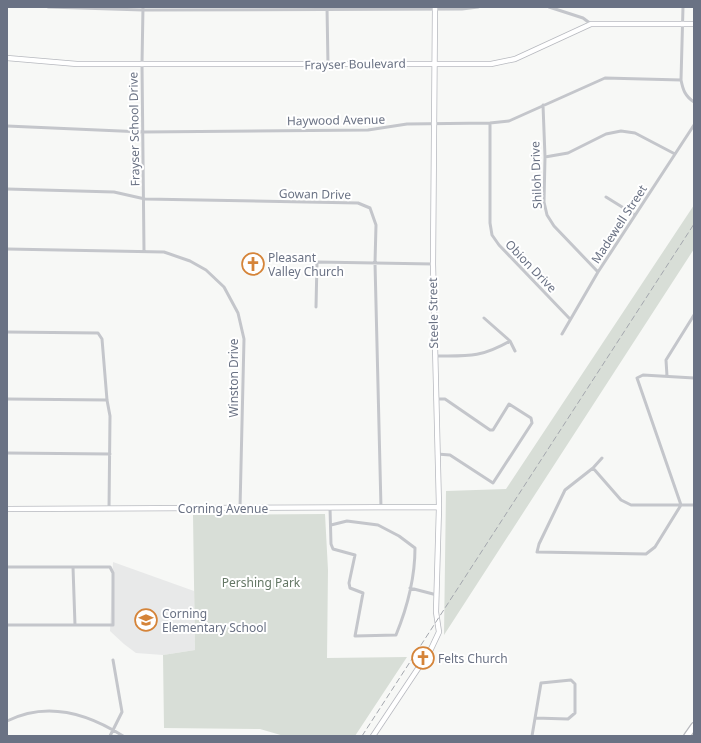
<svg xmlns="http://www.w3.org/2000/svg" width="701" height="743" font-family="'Noto Sans',sans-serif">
  <rect width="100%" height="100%" fill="#f7f8f6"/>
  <path fill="#e8e9e9" d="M113,562L194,591L195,650L163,655L136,653L124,644L110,631Z"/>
  <path fill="#d8ded7" d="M694,205V249L444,635L446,491L506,489Z
    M325,514L328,570L327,658L407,657L355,736H284L260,729L164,728L163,655L195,650L193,515Z"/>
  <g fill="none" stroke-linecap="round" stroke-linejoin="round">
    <g stroke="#b7b9bf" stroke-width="6">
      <path id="secondary" d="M7,58L77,64H491L515,59L591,24H694
        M7,509L439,507
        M373,736L431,649L439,632L436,612L439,507L433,264L435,7"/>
    </g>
    <g stroke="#b7b9bd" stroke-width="8">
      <path id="highway" d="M687,736L694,726"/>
    </g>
    <path stroke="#c4c6cb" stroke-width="3" d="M48,7L143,10L462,9L478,7
      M143,7L142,64L144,251
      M327,7L328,65
      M549,7L583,18L591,24
      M683,7L681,80C683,90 685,96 694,102
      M543,105L545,157L544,202L547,215L554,226L598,272
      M490,123V223L492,235L499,245L570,319
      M7,126L143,132L368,130L407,124L490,123L509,121L605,78L681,80
      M545,157L568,153L606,134L621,131L635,133L675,154
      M7,189L114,192L145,199L358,203L370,208L376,225L375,263L381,508
      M606,197L635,215
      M7,249L164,252L190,261L206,270L224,287L238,313L244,339L240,508
      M316,307L317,262L433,264
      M484,318L510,341L515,351
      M7,332L98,333L102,339L107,400L110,416L109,509
      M562,334L598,272L694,125
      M435,356C468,356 480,358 510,341
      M667,376L666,360L694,315
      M7,399L107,400
      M435,399H445L490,430H493L509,404L531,418L532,423L493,483L450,455L437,454
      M7,453L110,454
      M602,458L593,468L565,490L539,544L537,552L646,554L655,547L681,505L637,378L643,375L694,378
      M593,468L621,500L631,505H694
      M330,508L331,544L333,549L355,555L349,583L350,588L363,593L355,636L396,635C407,608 415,578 415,548L399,536L378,525L347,521L331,525
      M7,567H110L113,573V625H7
      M73,567L75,625
      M410,588L437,595
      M7,721C47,701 87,713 123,736
      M110,736L122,712L113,660
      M532,736L541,683L571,680L575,684V713L568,719L535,718"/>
    <use href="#secondary" stroke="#fff" stroke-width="4.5"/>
    <use href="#highway" stroke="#fff" stroke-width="5.5"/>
    <path stroke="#a4a7ae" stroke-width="1" stroke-dasharray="6 3" stroke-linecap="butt" d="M362,736L694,224"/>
  </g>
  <defs>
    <g id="church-ring" transform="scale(1.15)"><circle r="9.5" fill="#fff" stroke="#d58439" stroke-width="1.5"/><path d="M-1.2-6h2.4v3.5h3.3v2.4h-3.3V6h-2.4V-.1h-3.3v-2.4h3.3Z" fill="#d58439"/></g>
    <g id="school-ring" transform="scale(1.15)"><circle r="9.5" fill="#fff" stroke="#d58439" stroke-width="1.5"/><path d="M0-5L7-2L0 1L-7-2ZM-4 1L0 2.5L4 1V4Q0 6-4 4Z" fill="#d58439"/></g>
  </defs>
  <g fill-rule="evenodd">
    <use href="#church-ring" x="253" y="264"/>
    <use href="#school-ring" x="146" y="620"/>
    <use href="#church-ring" x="423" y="658"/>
  </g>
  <g text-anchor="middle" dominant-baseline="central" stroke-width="4" stroke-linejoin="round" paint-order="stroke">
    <g font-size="12" fill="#6a7284" stroke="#fff">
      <text transform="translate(355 64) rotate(-1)">Frayser Boulevard</text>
      <text transform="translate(336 120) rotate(-1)">Haywood Avenue</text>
      <text transform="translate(134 129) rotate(-91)">Frayser School Drive</text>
      <text transform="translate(536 175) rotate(-92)">Shiloh Drive</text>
      <text transform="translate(315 194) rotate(1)">Gowan Drive</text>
      <text transform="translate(619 224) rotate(-57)">Madewell Street</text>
      <text transform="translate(531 266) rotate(46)">Obion Drive</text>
      <text transform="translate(433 313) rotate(-91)">Steele Street</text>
      <text transform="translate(233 378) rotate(-90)">Winston Drive</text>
      <text x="223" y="508">Corning Avenue</text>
    </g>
    <g font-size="12" fill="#6a7284" stroke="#fff" text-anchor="start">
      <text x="268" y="257">Pleasant<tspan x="268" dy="14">Valley Church</tspan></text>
      <text x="162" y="613">Corning<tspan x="162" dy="14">Elementary School</tspan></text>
      <text x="438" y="658">Felts Church</text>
    </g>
    <g font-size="12" fill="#647765" stroke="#fff">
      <text x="261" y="582">Pershing Park</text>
    </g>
  </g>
  <rect width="701" height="743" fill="none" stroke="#6a7284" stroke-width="16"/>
</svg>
